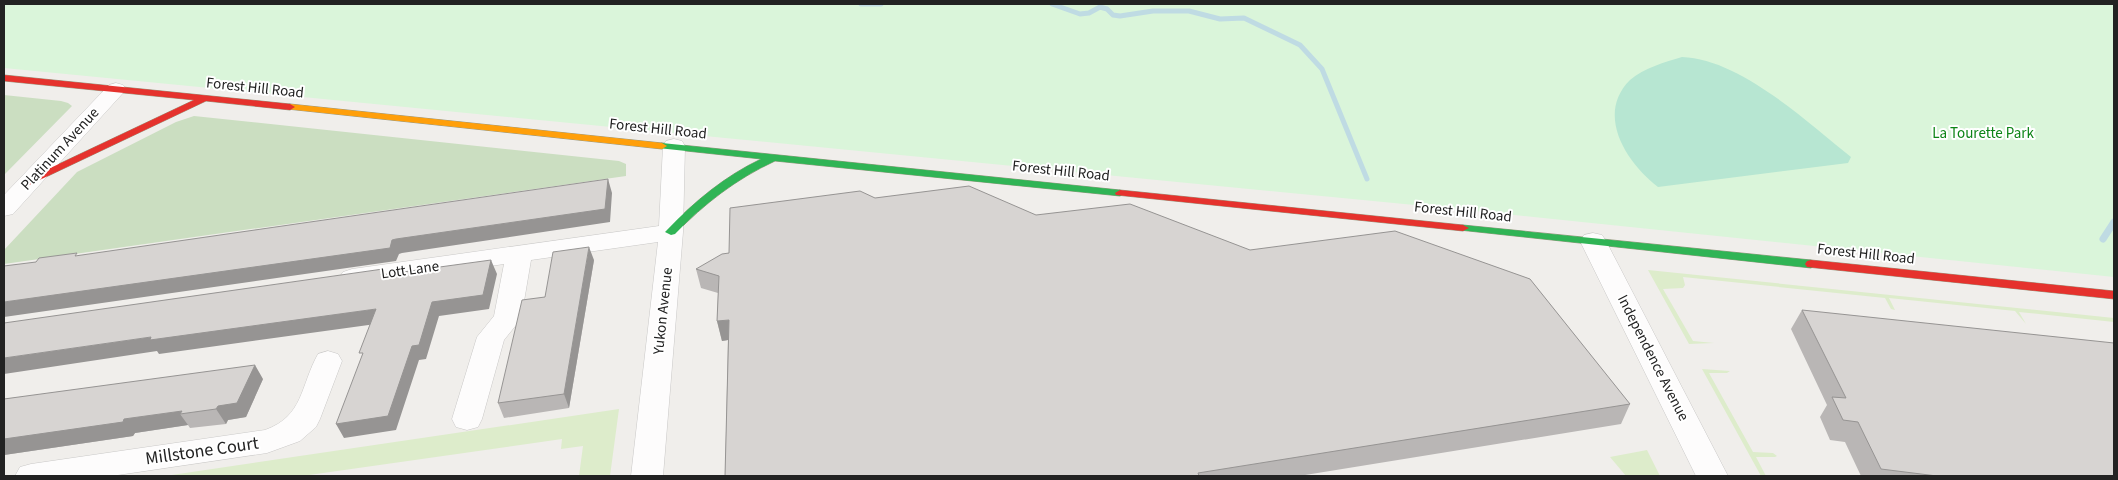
<svg xmlns="http://www.w3.org/2000/svg" width="2118" height="480" font-family="'Source Sans 3',sans-serif">
  <rect width="100%" height="100%" fill="#f0eeeb"/>
  <path fill="#ddeccb" d="M1648,270L2114,318V322L2019,312L2026,324L2015,311L1889,298L1895,310L1891,309L1885,298L1683,277L1685,285L1683,288L1663,289L1693,341L1714,343L1689,344Z
    M1702,369L1730,371L1727,373H1709L1753,452L1773,453L1777,456L1775,457H1756L1766,476H1761Z
    M619,409L610,476H579L583,446L561,449L562,439L302,476H165Z
    M1647,450L1660,476H1626L1610,457Z"/>
  <path fill="#cbdec1" d="M4,95L61,101L68,103L72,106L4,175Z
    M194,116L619,161L626,164V176L4,264V250L77,172L176,122Z"/>
  <path fill="#daf5da" d="M4,4H2114V277L1466,210L4,68Z"/>
  <path fill="#b7e6d2" d="M1682,57C1740,59 1806,121 1851,157L1848,163L1658,187C1627,163 1595,115 1630,80C1644,68 1665,62 1682,57Z"/>
  <g fill="none" stroke-linecap="round" stroke-linejoin="round">
    <path stroke="#bfdbe3" stroke-width="5" d="M861,4H881
      M1052,4L1080,14L1089,13L1100,7L1107,9L1113,15L1120,16L1153,11H1189L1220,19L1244,18L1300,45L1322,69L1367,179"/>
    <path stroke="#bfdbe3" stroke-width="7" d="M2103,239L2114,222"/>
    <g stroke="#c9c8c7" stroke-width="1">
      <path id="street" d="M116,83L123,85L126,89L123,93L13,214L4,216V195L109,85Z
        M674,139L682,141L685,146L683,232L663,476H631L658,242L531,260L521,319L504,340L482,419L478,427L467,430L456,427L452,419L477,337L494,316L504,264L352,287L343,284L339,278L343,272L352,269L659,226L663,146L666,141Z
        M1593,233L1602,235L1606,241L1728,476H1696L1580,241L1584,235Z
        M328,351L338,354L342,361L320,419L316,427L300,441L267,453L111,476H15L20,467L31,464L265,430C304,416 300,386 318,354Z"/>
    </g>
    <g stroke="#999a82" stroke-width="1">
      <path id="fast" d="M662,143L1120,190L1125,193L1120,196L775,161C736,179 704,204 675,234L671,235L665,232L667,230C695,201 725,176 761,159L658,148L657,146Z
        M1463,225L1811,260L1817,264L1811,268L1459,230L1457,228L1459,226Z"/>
    </g>
    <g stroke="#999a82" stroke-width="1">
      <path id="slow" d="M290,104L662,143L667,146L662,149L287,109L285,107L287,105Z"/>
    </g>
    <g stroke="#999a82" stroke-width="1">
      <path id="jam" d="M4,75L290,104L295,107L290,110L206,101L29,185L24,182L25,180L194,100L4,81Z
        M1120,190L1463,225L1469,228L1463,231L1116,195L1115,193Z
        M1811,260L2114,291V299L1807,267L1805,264L1807,261Z"/>
    </g>
    <use href="#street" fill="#fdfcfc" fill-rule="evenodd"/>
    <use href="#fast" fill="#30b455" fill-rule="evenodd"/>
    <use href="#slow" fill="#ff9f0a" fill-rule="evenodd"/>
    <use href="#jam" fill="#e5322d" fill-rule="evenodd"/>
  </g>
  <path fill="#b9b6b5" d="M875,198L1036,215L1630,404L1621,424L1299,476H725L728,340L722,341L717,321L718,293L701,288L696,269L729,253Z
    M594,260L569,408L504,418L498,403L545,297Z
    M1802,310L2114,476H1861L1845,442L1830,440L1820,417L1827,405L1791,329Z
    M263,379L246,417L228,420L226,424L190,428L188,425L135,433L133,436L4,455V399Z"/>
  <path fill="#969493" d="M608,179L612,193L610,222L402,253L399,254L396,261L4,317V302L392,240Z
    M589,247L594,260L569,408L564,394Z
    M491,260L497,274L489,309L439,316L426,359L419,360L396,430L344,438L336,424L412,346L432,302Z
    M383,269L390,283L381,275Z
    M376,309L383,323L159,354L157,351L4,374V358L151,337Z
    M729,320L734,339L722,341L717,321Z
    M255,365L263,379L246,417L228,420L226,424L216,409L218,406Z
    M182,411L180,414L188,425L135,433L133,436L4,455V439L124,419Z"/>
  <path fill="#d7d4d2" stroke="#969493" d="M608,179L605,209L396,239L392,240L390,248L4,302V266L36,262L39,258L77,253L75,256L151,245Z
    M969,186L1036,215L1130,204L1250,250L1395,231L1530,279L1630,404L1198,473L1199,476H725L729,320L717,321L719,276L696,269L722,254L729,253L730,208L860,191L875,198Z
    M589,247L564,394L498,403L522,300L545,297L553,252Z
    M491,260L483,295L432,302L419,345L412,346L388,416L336,424L363,353H359L376,309L150,340L151,337L4,358V323L383,269L381,275Z
    M1802,310L2114,343V476H1937L1881,469L1858,422L1843,420L1832,397L1846,398Z
    M255,365L237,403L218,406L216,409L180,414L182,411L124,419L123,422L4,439V399Z"/>
  <g text-anchor="middle" dominant-baseline="central" stroke-width="4" stroke-linejoin="round" paint-order="stroke">
    <g font-size="15" fill="#222" stroke="#fff">
      <text transform="translate(255 88) rotate(6)">Forest Hill Road</text>
      <text transform="translate(658 129) rotate(6)">Forest Hill Road</text>
      <text transform="translate(60 149) rotate(-47)">Platinum Avenue</text>
      <text transform="translate(1061 171) rotate(6)">Forest Hill Road</text>
      <text transform="translate(1463 212) rotate(6)">Forest Hill Road</text>
      <text transform="translate(1866 254) rotate(6)">Forest Hill Road</text>
      <text transform="translate(410 270) rotate(-8)">Lott Lane</text>
      <text transform="translate(663 311) rotate(-84)">Yukon Avenue</text>
      <text transform="translate(1653 358) rotate(63)">Independence Avenue</text>
    </g>
    <g font-size="15" fill="#0c8416" stroke="#fff">
      <text x="1983" y="133">La Tourette Park</text>
    </g>
    <g font-size="18" fill="#222" stroke="#fff">
      <text transform="translate(202 451) rotate(-8)">Millstone Court</text>
    </g>
  </g>
  <rect width="2118" height="480" fill="none" stroke="#222222" stroke-width="10"/>
</svg>
